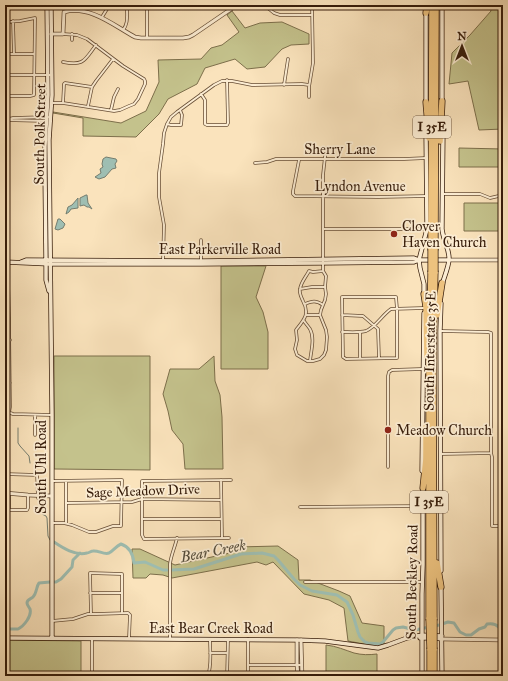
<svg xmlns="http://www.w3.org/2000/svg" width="508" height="681" font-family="'IM FELL Great Primer',serif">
  <rect width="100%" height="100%" fill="#fae3bc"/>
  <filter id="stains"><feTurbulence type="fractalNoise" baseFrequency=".005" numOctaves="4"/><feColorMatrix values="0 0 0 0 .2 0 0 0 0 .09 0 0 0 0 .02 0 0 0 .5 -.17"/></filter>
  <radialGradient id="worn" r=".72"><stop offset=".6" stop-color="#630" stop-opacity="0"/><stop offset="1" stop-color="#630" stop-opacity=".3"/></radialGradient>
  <path fill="#c4c28c" stroke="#7d6f4b" d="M490,5H503V129L479,130L468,81L449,84L452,53L470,35L491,11Z
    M232,11L245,28L260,23L282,22L309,34V44L291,45L282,49L265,67L247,69L235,59L205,68L197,84L168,99L159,114L136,137L83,136V118L53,113V112L121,123L146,111L159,82L158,60L201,59L211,48L222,45L239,32L227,15Z
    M459,148L503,149V167H459Z
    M464,203H503V231H464Z
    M221,266H266L256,297L263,312L268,332V369H221Z
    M54,356H150V470L54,469Z
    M214,356L215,381L220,395L222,417L223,469H185L183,444L172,430L168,411L163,394L170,369H199Z
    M278,546L298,560L299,580H310L339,591L350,596L362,623L384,626V644L369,645L348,641L344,608L329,600L304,594L273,562L266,565L257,562L172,578L163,575L150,574L146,578H133L132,549H140L175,565L230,553L237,547Z
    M5,640L81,641V676H5Z
    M326,645C336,646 345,650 354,653C362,655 369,655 377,654V673L403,672V674H420V676H326Z"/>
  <path fill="#9ebeb2" stroke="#747d6f" d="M106,157L116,159L117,161L115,164L116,168L112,169L105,177L99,179L95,177L101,173L100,169L103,167L102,164L103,159Z
    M86,195H87L88,203L92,209L89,207H87L84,205L80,206V198Z
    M78,198V208L71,209L69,212L66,214L68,207L72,205Z
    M58,219H60L65,224L63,228L58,230L55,229Z"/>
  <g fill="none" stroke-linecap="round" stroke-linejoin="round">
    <path stroke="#747d6f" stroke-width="1" d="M18,428V443L20,446L29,456L30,463
      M42,514L46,516L47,518L48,536L50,540"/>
    <path stroke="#9ebeb2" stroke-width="3" d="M54,542C63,548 75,556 87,553C89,553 91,551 93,551C98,550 104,555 109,553C113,551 116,546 121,544C130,547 133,554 134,563L145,562L163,570H167
      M171,570L194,569L241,554L262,553L274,556L278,560L294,579L300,585L312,591L337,595L347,602L353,615L358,632L360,637L365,642L368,643L380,644L383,642L393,630L396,628L403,627L415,630L439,625L448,622L454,623L460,632L466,635H471L479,629L485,627L487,624C498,622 502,629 502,638
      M53,582H56L61,579L72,567L73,560L80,553
      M5,629H18C24,626 32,616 30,609C29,607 27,605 27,603C27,599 31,599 33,597C37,593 36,587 39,583L50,582
      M502,640V659L503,663"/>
    <g stroke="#674e36" stroke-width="3.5">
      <path id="minor" d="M264,5L274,13L280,15H312
        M102,17L107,9
        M13,21L14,54
        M5,22L20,21L35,18L34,95L30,96H5
        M123,30C128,24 127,17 127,10
        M147,38V5
        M72,40V34
        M5,54H34
        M63,62C84,66 84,61 96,45
        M5,75H52
        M284,85L288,59
        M201,94L205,100V124L207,125H227L228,123L227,80
        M309,97V87L313,63L312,5
        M52,103H63L114,111L120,110L129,106L134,104L138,99L145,84V81L144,79L123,66L87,39L77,35L63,34
        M63,103L64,84L65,83L92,87
        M88,106L92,87L96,81L113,59
        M111,110L114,97L118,89
        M5,120L13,118L48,117
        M6,120L46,121
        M167,124L171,125H181L182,115L180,110
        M299,160L293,191V194L295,196L378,197L427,196
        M255,163L267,162L276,159H404L426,158
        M443,194H480L490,198L503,195
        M323,229H427
        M201,240V261
        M163,261L164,225L159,197V173L163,144L164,133L167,124L171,117L177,112L214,85L222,81H232L252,85L302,84L309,85
        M323,270V175L326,148
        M309,271L313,272L323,271L326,276L325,287L326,294L325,300L321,310L320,315L326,330L327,337L326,350L324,355L320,359L313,361H307L297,355L295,349L297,340L296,330C304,320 310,314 303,301C301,297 299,293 300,289C301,282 306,277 309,271Z
        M5,276L8,277V279L9,318L10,407L9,413L5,423
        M300,289L312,287H324
        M342,297H396L397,309V358L346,359L343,357Z
        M305,304C312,301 316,300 323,305
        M306,315H320
        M342,315L363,316L378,329L379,358
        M5,319L9,318
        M304,321C306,324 308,326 310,329C315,338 311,351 310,361
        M441,331L488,332L491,333V453L492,457V526
        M342,332C349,332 359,333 366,331C376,327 382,315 391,309L424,308
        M360,332V358
        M5,340H10
        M5,382L10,383
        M5,411L13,414L52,415
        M35,415V435
        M441,454L491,453
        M388,467V376L389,372L392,370L422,369
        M5,474L37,475L38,498
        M221,480L222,538
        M9,494V510
        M66,503L132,502L142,499L221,500
        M300,507L423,506
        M5,510H27L28,508V495
        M142,519H221
        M52,523H64L72,525L89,532H96L113,526H121L122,480L53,481
        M66,523V481
        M492,526H503
        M229,538L144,539L142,535V481L231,480
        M305,582H422
        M90,593H122
        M91,614L90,573L122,574V613
        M52,621L73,619L88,614H96L128,613L130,615L129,638
        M170,639V564C171,555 175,547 177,538
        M210,653H227
        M248,665H301
        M92,676V639
        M208,676C212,664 210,652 210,640
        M227,676L228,640
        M248,676V639"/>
    </g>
    <g stroke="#674e36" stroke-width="4.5">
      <path id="tertiary" d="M51,34H63L64,12C90,5 113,25 135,37L141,38H183L189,37L193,35L234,7L240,5
        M449,260H503
        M5,493L28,495L51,496
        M442,639L503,640
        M297,640V665L298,676
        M301,640L302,676"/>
    </g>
    <g stroke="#361c0a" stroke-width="5">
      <path id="secondary" d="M47,5L48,95L45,146V172L46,263V280L49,291
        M51,5L52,95L49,140L52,415V638
        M442,5V103
        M426,11V103
        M5,262L50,264H201L323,263L414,262L419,260
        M21,262L26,260L201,261L414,258L419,260H449
        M442,285C444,277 448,269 449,260C450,250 443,240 442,229L443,133
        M424,295V284L420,268L419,260L427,229L426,133
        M422,471L424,313
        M441,571L440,331L441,303
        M441,585L442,676
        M5,638L297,640L325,641L378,648L388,645L407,638L422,635L442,636
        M420,638H435L442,639
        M422,676V594L423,565V487"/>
    </g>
    <g stroke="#361c0a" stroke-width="7">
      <path id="motorway" d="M426,13L427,5
        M426,102L429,138
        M440,141L442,101
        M431,249L432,5
        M435,249L436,5
        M424,294L426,307L427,356
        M437,315L442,283
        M430,323L431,272
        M429,351V619
        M423,488L426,459V427
        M437,563L441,587
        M434,619L433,353L435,272
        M430,649V676
        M434,649V676"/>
    </g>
    <use href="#minor" stroke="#fcedd3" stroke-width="2"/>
    <use href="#tertiary" stroke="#fcedd3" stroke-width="3"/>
    <use href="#secondary" stroke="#fcedd3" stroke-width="3.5"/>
    <use href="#motorway" stroke="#edc27e" stroke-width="5.5"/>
    <g stroke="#361c0a" stroke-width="7" stroke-linecap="butt">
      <path id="motorway-bridge" d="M431,272V249
        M435,272V249
        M429,619L430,649
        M434,619V649"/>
    </g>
    <use href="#motorway-bridge" stroke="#edc27e" stroke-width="5.5"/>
  </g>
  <g fill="#8f2418" stroke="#fcedd3" stroke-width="1.5">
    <circle cx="394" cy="234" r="4"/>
    <circle cx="388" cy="430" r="4"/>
  </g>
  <g text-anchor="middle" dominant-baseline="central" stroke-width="3.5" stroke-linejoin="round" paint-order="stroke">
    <g fill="#fcedd3" stroke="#715b46" stroke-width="1">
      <rect x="413" y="116" width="38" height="22" rx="3"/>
      <rect x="410" y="491" width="38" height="22" rx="3"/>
    </g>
    <g font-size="13" font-weight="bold" fill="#361c0a">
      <text x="432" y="127">I 35E</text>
      <text x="429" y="502">I 35E</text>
    </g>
    <g font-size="14" fill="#361c0a" stroke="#fcedd3">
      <text transform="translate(40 134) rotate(-89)">South Polk Street</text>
      <text x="340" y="149">Sherry Lane</text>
      <text x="360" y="186">Lyndon Avenue</text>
      <text x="220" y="249">East Parkerville Road</text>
      <text transform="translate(430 351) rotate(-89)">South Interstate 35E</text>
      <text transform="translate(41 467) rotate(-90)">South Uhl Road</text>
      <text transform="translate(143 491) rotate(-2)">Sage Meadow Drive</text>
      <text transform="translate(412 582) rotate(-89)">South Beckley Road</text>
      <text x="211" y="628">East Bear Creek Road</text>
    </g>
    <g font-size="14" fill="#361c0a" stroke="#fcedd3" text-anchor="start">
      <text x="402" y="226">Clover<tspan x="402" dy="16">Haven Church</tspan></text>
      <text x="396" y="430">Meadow Church</text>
    </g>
    <g font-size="15" font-style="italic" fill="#554d3c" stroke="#fcedd3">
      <text transform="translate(213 551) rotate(-11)">Bear Creek</text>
    </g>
  </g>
  <rect width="508" height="681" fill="none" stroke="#fae3bc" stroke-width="20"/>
  <rect x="6" y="6" width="496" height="669" fill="none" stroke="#361c0a" stroke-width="2"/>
  <rect x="10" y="10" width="488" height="661" fill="none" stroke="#361c0a"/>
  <g transform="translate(462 46)" stroke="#fcedd3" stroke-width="3" paint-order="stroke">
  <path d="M0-3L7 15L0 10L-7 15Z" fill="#361c0a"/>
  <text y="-6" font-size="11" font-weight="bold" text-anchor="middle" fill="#361c0a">N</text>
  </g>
  <rect width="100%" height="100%" filter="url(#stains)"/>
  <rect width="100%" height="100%" fill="url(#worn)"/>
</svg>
